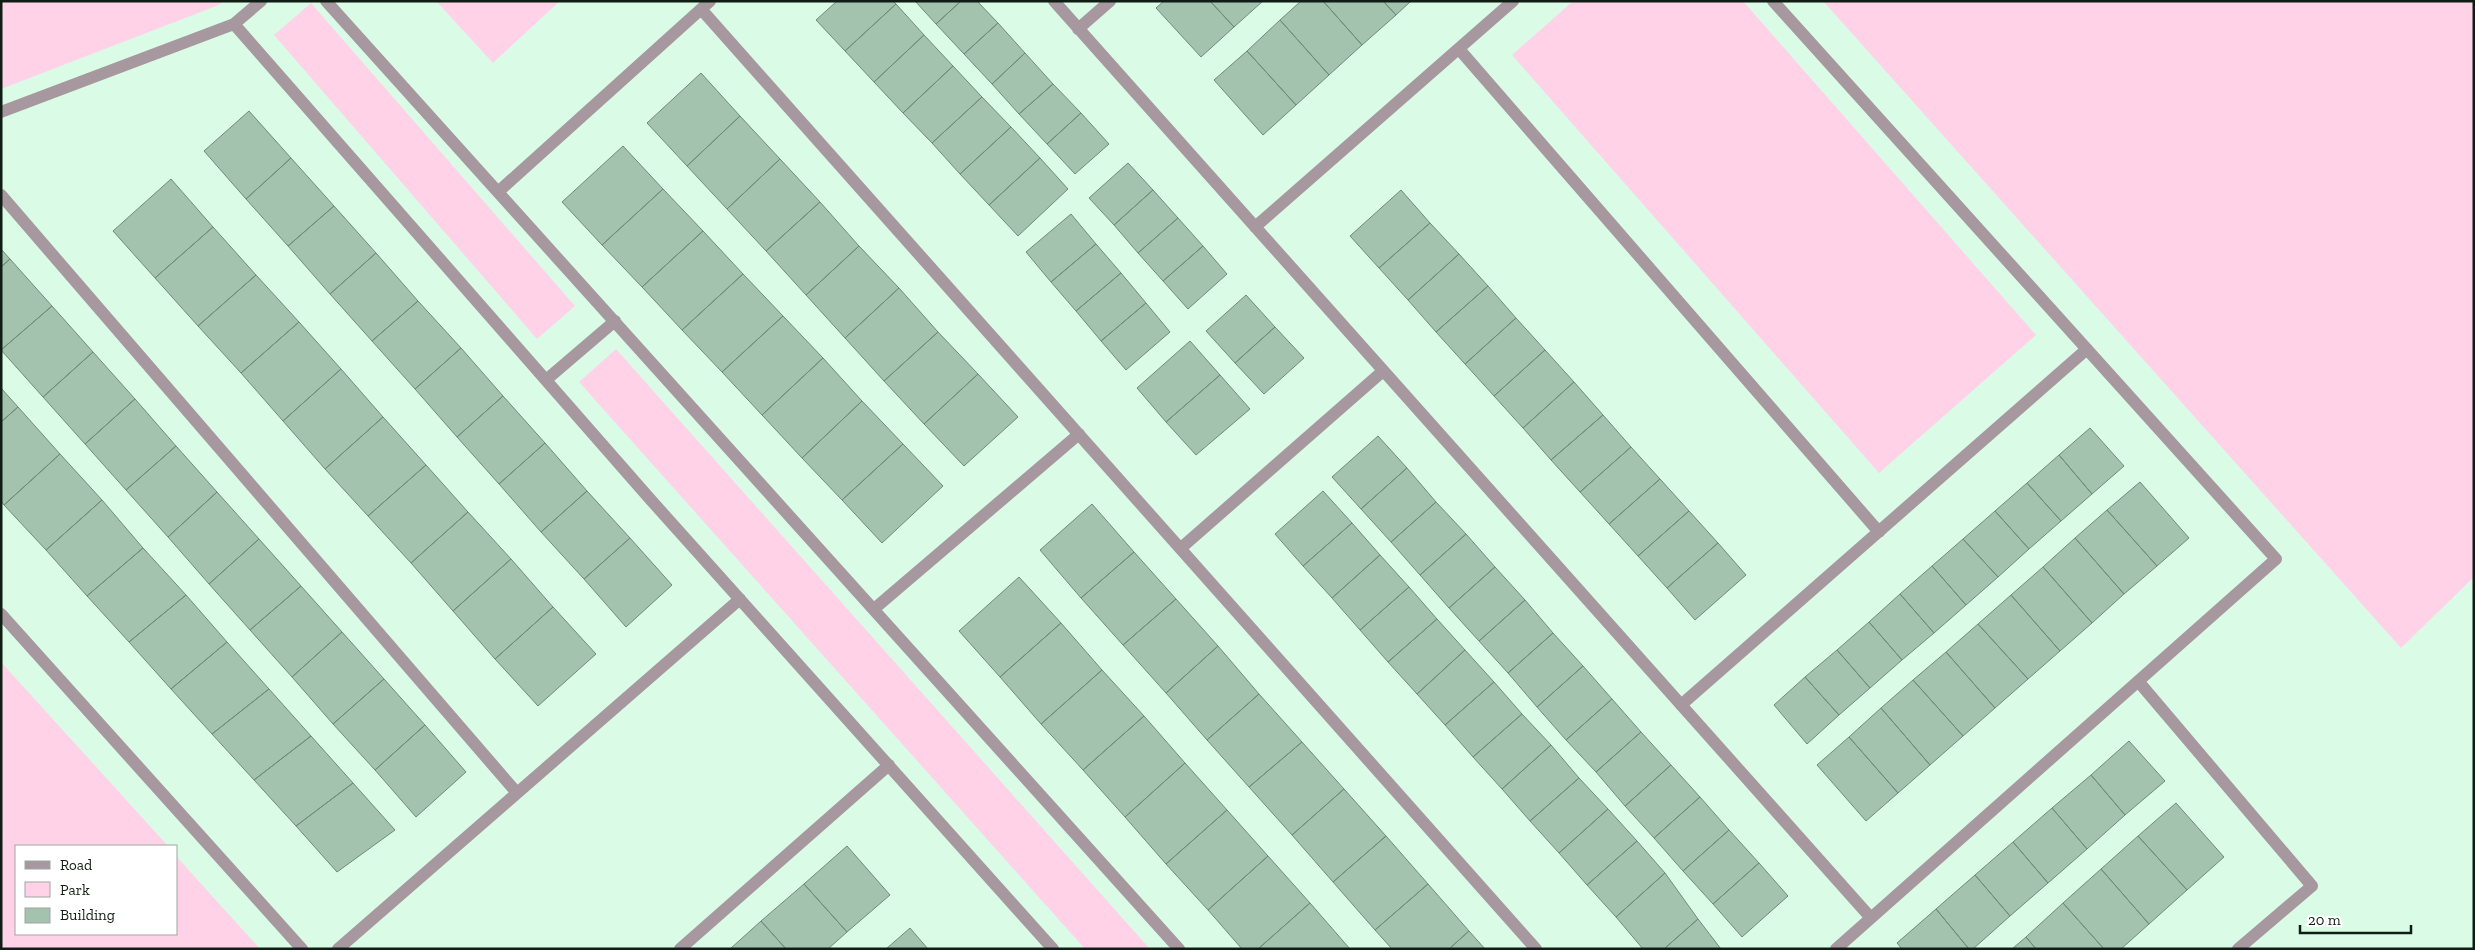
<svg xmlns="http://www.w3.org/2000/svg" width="2475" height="950" font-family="'Zilla Slab',serif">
  <rect width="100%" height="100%" fill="#dafce7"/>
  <path fill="#ffd2e8" d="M1,1H223L219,5L1,89Z
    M436,1H560L493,63Z
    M1573,1H1743L2036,335L1879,473L1512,55Z
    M1823,1H2474V577L2401,648Z
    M311,3L575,306L537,339L274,35Z
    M616,349L1150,949H1085L579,382Z
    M1,662L168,846H16V934H176V856L260,949H1Z"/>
  <path fill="#a3c3af" stroke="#6d8c79" d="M837,1H893L896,4L845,51L816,20Z
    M915,1H961L936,24Z
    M961,1H977L998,23L964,54L936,24Z
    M1164,1H1210L1234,27L1201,57L1156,8Z
    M1210,1H1263L1234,27Z
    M1301,1H1323L1362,45L1329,75L1280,20Z
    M1323,1H1383L1396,15L1362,45Z
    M1383,1H1411L1396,15Z
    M896,4L924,35L874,82L845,51Z
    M1280,20L1329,75L1296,105L1247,51Z
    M998,23L1025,53L992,84L964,54Z
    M924,35L953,66L903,113L874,82Z
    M1247,51L1296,105L1263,135L1214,80Z
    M1025,53L1053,84L1019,114L992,84Z
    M953,66L982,97L932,143L903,113Z
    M701,73L740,116L687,166L647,123Z
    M1053,84L1081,113L1047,144L1019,114Z
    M982,97L1011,127L960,174L932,143Z
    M249,111L291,158L246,199L204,151Z
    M1081,113L1109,144L1075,174L1047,144Z
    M740,116L780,159L727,209L687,166Z
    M1011,127L1040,158L989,205L960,174Z
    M623,146L663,189L602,245L562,202Z
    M291,158L334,206L288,246L246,199Z
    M1040,158L1068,189L1018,236L989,205Z
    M780,159L820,202L766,251L727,209Z
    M1128,163L1153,190L1114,225L1089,198Z
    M171,179L213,227L155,278L113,231Z
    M663,189L703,231L642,287L602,245Z
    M1153,190L1178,218L1138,253L1114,225Z
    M1401,190L1430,223L1379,268L1350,236Z
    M820,202L859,246L806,295L766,251Z
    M334,206L376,253L330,294L288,246Z
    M1071,214L1096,244L1051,282L1026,252Z
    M1178,218L1203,246L1163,281L1138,253Z
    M1430,223L1459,254L1408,300L1379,268Z
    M213,227L256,275L198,326L155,278Z
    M703,231L743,274L682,330L642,287Z
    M1096,244L1121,273L1076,311L1051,282Z
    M859,246L899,288L845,338L806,295Z
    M1203,246L1227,274L1188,309L1163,281Z
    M1,249L10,259L1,267Z
    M376,253L418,301L372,341L330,294Z
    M1459,254L1488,286L1436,332L1408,300Z
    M10,259L52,306L1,350V267Z
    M1121,273L1146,303L1101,341L1076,311Z
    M743,274L783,316L722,372L682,330Z
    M256,275L299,322L241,373L198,326Z
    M1488,286L1516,318L1465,364L1436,332Z
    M899,288L938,332L884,381L845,338Z
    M1246,295L1275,327L1235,363L1206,331Z
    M418,301L461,348L415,389L372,341Z
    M1146,303L1170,332L1126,370L1101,341Z
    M52,306L93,352L43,397L1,350Z
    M783,316L823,358L762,415L722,372Z
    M1516,318L1545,350L1494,396L1465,364Z
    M299,322L341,369L283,421L241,373Z
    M1275,327L1304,358L1264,394L1235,363Z
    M938,332L978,374L924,424L884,381Z
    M1190,341L1220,375L1166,422L1137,388Z
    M461,348L503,396L457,437L415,389Z
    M1545,350L1574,382L1523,428L1494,396Z
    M93,352L135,399L85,444L43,397Z
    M823,358L862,401L802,458L762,415Z
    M341,369L383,417L325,469L283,421Z
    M978,374L1018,417L964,466L924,424Z
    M1220,375L1250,409L1196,455L1166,422Z
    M1574,382L1603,415L1551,460L1523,428Z
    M1,388L18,407L1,422Z
    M503,396L545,443L499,484L457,437Z
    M135,399L176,446L126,490L85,444Z
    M862,401L903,444L842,500L802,458Z
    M18,407L60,454L4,505L1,501V422Z
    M1603,415L1631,447L1580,492L1551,460Z
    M383,417L426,465L368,516L325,469Z
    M2090,428L2124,466L2092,494L2059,455Z
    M1378,436L1407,468L1361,509L1332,477Z
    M545,443L587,491L541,532L499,484Z
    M903,444L943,486L882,543L842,500Z
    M176,446L217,492L168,537L126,490Z
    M1631,447L1660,479L1609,524L1580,492Z
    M60,454L102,500L46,550L4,505Z
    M2059,455L2092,494L2061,521L2027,483Z
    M426,465L468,512L411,563L368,516Z
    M1407,468L1436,502L1391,542L1361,509Z
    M1660,479L1689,511L1638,556L1609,524Z
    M2140,482L2189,538L2157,566L2107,510Z
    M2027,483L2061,521L2029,549L1995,511Z
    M587,491L630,538L584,579L541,532Z
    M1323,491L1352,523L1303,566L1275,534Z
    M217,492L259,539L209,584L168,537Z
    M102,500L143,548L87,596L46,550Z
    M1436,502L1466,534L1420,575L1391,542Z
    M1092,504L1134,552L1081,598L1040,550Z
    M2107,510L2157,566L2124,594L2075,538Z
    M1689,511L1718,543L1667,588L1638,556Z
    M1995,511L2029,549L1998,577L1963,539Z
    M468,512L511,559L453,611L411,563Z
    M1352,523L1380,555L1332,598L1303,566Z
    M1466,534L1495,567L1449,608L1420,575Z
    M630,538L672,585L626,627L584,579Z
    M2075,538L2124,594L2092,623L2043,567Z
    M259,539L301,586L250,630L209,584Z
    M1963,539L1998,577L1966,605L1932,566Z
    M1718,543L1746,575L1695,620L1667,588Z
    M143,548L186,595L129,642L87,596Z
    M1134,552L1176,599L1123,645L1081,598Z
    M1380,555L1409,587L1360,630L1332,598Z
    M511,559L553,607L495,659L453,611Z
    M1932,566L1966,605L1934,633L1900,594Z
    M1495,567L1525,600L1479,641L1449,608Z
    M2043,567L2092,623L2060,651L2011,595Z
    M1019,577L1061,623L1000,677L959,631Z
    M301,586L342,632L292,677L250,630Z
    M1409,587L1437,619L1388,662L1360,630Z
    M1900,594L1934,633L1902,660L1869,622Z
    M186,595L227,642L171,689L129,642Z
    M2011,595L2060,651L2028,679L1978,624Z
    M1176,599L1218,646L1166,693L1123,645Z
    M1525,600L1553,633L1508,673L1479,641Z
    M553,607L596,654L538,706L495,659Z
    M1437,619L1465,650L1417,694L1388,662Z
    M1869,622L1902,660L1870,688L1837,650Z
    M1061,623L1102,670L1041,724L1000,677Z
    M1978,624L2028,679L1995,708L1946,652Z
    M342,632L384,679L333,724L292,677Z
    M1553,633L1583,666L1537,707L1508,673Z
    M227,642L269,689L212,734L171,689Z
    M1218,646L1259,694L1207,740L1166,693Z
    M1465,650L1494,682L1445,725L1417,694Z
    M1837,650L1870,688L1839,715L1805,677Z
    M1946,652L1995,708L1963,736L1913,680Z
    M1583,666L1612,699L1566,740L1537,707Z
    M1102,670L1144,716L1083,770L1041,724Z
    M1805,677L1839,715L1807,744L1774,705Z
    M384,679L425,725L375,770L333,724Z
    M1913,680L1963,736L1930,765L1881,708Z
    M1494,682L1522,714L1473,757L1445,725Z
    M269,689L311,736L254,780L212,734Z
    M1259,694L1302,742L1249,787L1207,740Z
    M1612,699L1641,732L1596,772L1566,740Z
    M1881,708L1930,765L1898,793L1849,737Z
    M1522,714L1551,745L1502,789L1473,757Z
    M1144,716L1185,763L1125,817L1083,770Z
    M425,725L466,772L416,817L375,770Z
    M1641,732L1671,765L1625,806L1596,772Z
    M311,736L353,783L296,826L254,780Z
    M1849,737L1898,793L1866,821L1817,765Z
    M2129,741L2165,781L2125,815L2091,775Z
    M1302,742L1344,789L1292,835L1249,787Z
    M1551,745L1579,778L1530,821L1502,789Z
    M1185,763L1227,810L1166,864L1125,817Z
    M1671,765L1700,797L1654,838L1625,806Z
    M2091,775L2125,815L2087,849L2052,808Z
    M1579,778L1608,809L1559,853L1530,821Z
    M353,783L395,830L337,872L296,826Z
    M1344,789L1386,836L1333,882L1292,835Z
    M1700,797L1729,830L1683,871L1654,838Z
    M2176,803L2224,857L2187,890L2138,836Z
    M2052,808L2087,849L2048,883L2013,842Z
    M1608,809L1637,841L1587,885L1559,853Z
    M1227,810L1268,856L1208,910L1166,864Z
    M1729,830L1759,863L1713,904L1683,871Z
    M1386,836L1428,884L1375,930L1333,882Z
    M2138,836L2187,890L2149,924L2101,869Z
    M1637,841L1665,873L1616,917L1587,885Z
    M2013,842L2048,883L2010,916L1975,875Z
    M847,846L890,895L847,932L804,884Z
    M1268,856L1310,903L1258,949H1242L1208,910Z
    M1759,863L1788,896L1742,937L1713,904Z
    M2101,869L2149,924L2121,949H2104L2063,903Z
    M1665,873L1698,919L1664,949H1643L1616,917Z
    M1975,875L2010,916L1973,949H1969L1936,909Z
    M804,884L847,932L828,949H786L761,921Z
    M1428,884L1469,931L1449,949H1392L1375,930Z
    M1310,903L1350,949H1258Z
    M2063,903L2104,949H2036L2026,937Z
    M1936,909L1969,949H1902L1897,943Z
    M1698,919L1721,949H1664Z
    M761,921L786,949H730Z
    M910,928L928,949H886Z
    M1469,931L1485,949H1449Z
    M2026,937L2036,949H2012Z"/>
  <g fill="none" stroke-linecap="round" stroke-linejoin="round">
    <path stroke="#a7989f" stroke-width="12" d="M326,1L1179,949
      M1054,1L1871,918
      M1773,1L2276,559L1836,949
      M701,9L1536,949
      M234,24L650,499L1053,949
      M1078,29L1110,1
      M1459,49L1879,532
      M1,112L234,24L261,1
      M498,192L710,1
      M1,195L517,793
      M1255,227L1513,1
      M546,380L615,321
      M1181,548L1383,371
      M874,609L1079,434
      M1,614L302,949
      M2138,681L2312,886L2238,949
      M1681,705L2087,349
      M338,949L740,599
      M680,949L889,765"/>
  </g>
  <rect width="2475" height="950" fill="none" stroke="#101d15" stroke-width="5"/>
  <rect x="15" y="845" width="162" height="90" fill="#ffffff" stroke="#9fa5a1"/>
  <rect x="25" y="861" width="25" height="8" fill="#a7989f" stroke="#9fa5a1"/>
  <text x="60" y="870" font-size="15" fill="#101d15">Road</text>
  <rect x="25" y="882" width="25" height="15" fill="#ffd2e8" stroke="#9fa5a1"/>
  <text x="60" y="895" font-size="15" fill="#101d15">Park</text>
  <rect x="25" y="908" width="25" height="15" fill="#a3c3af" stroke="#9fa5a1"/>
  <text x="60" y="920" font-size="15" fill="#101d15">Building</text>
  <path d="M2300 925v8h111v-8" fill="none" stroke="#101d15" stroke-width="2.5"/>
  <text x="2308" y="925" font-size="15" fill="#101d15" stroke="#ffffff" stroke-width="4" paint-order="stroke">20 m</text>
</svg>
